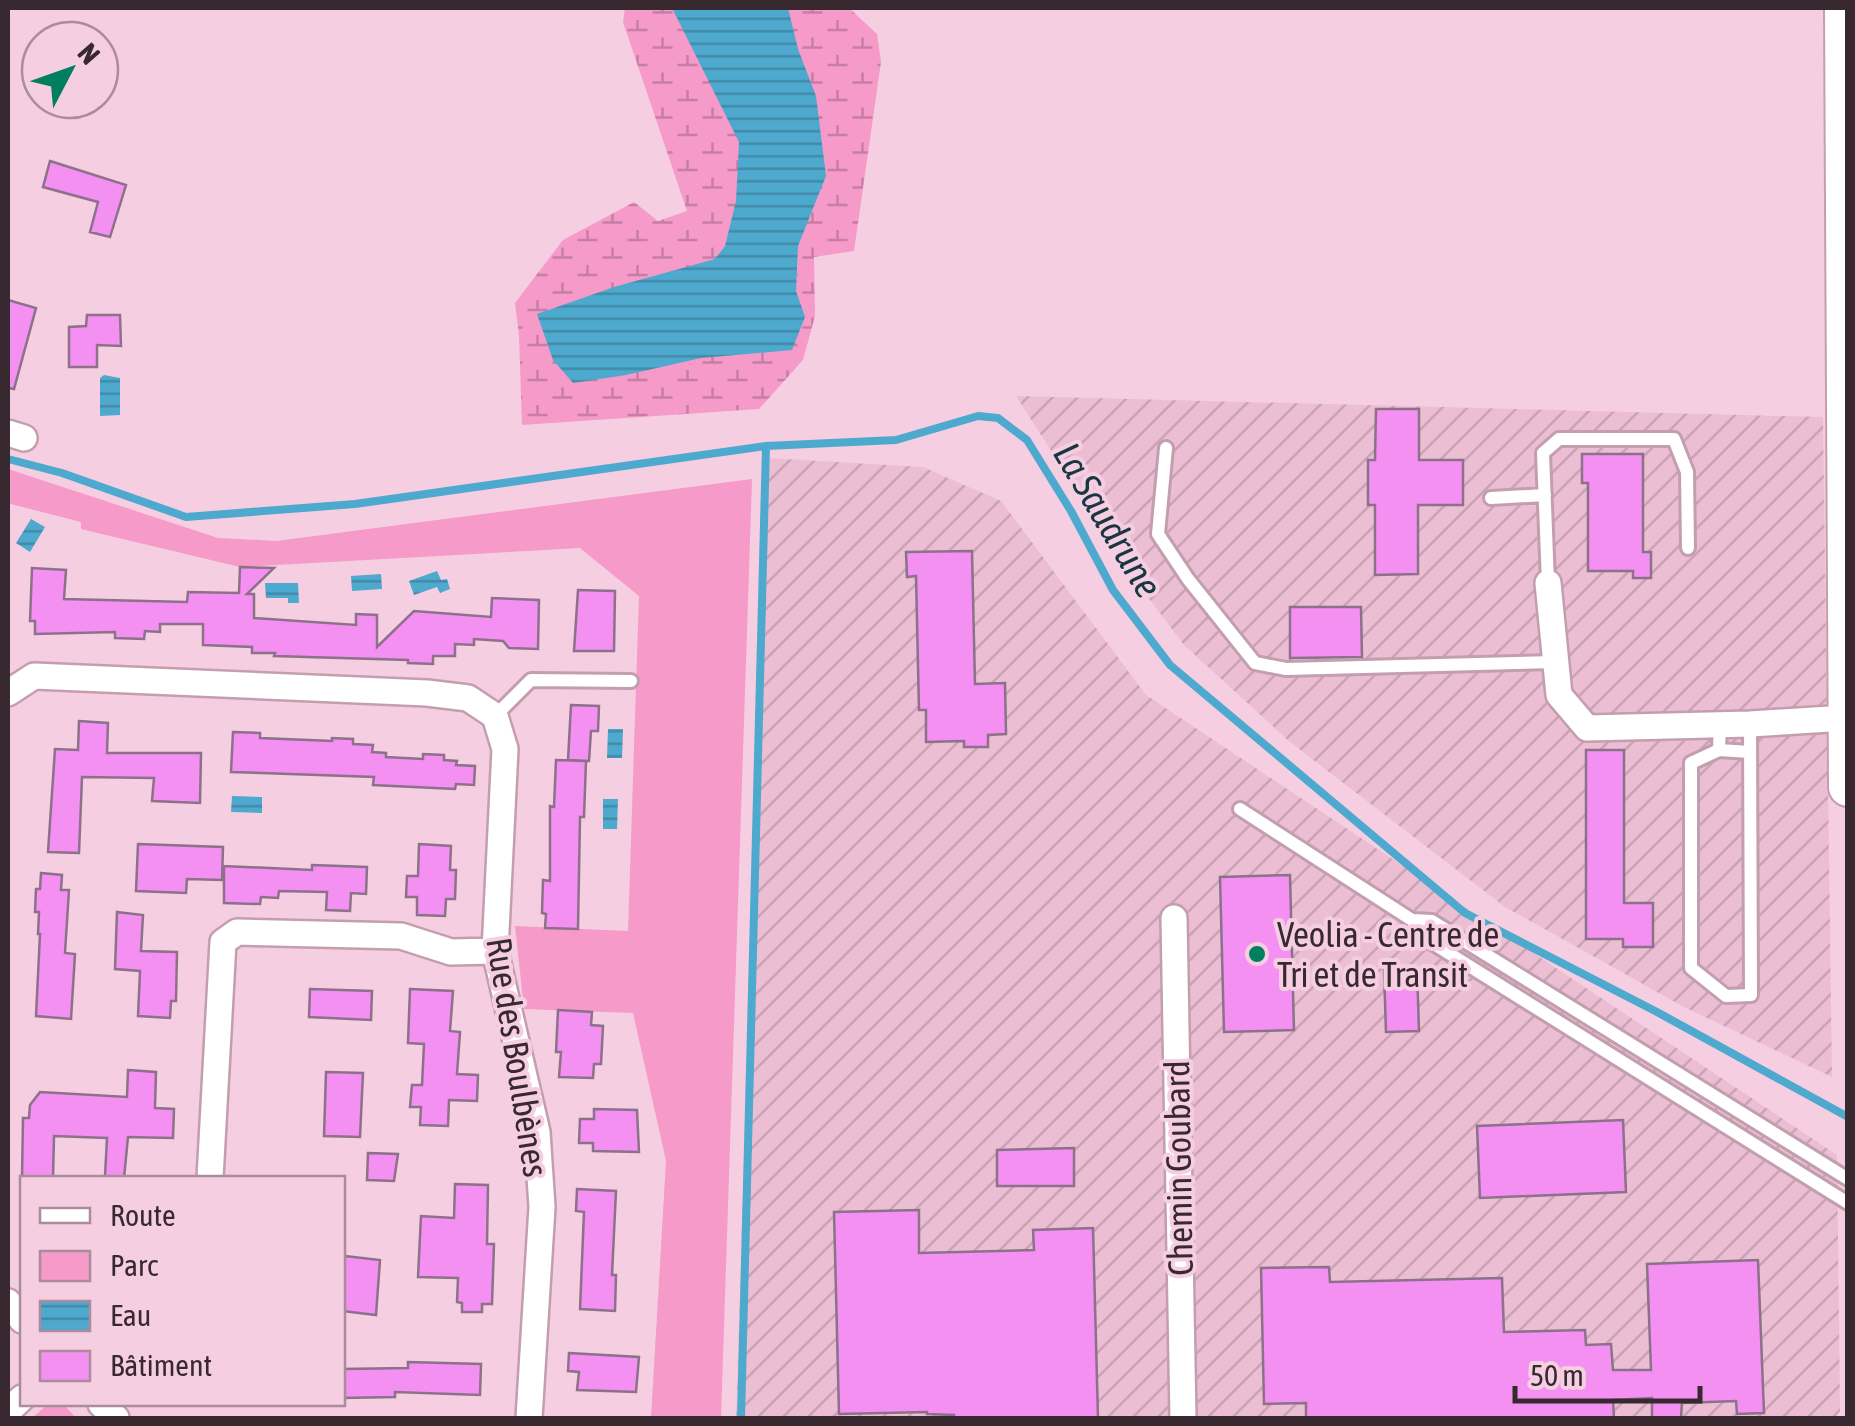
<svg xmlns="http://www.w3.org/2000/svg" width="1855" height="1426" font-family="'Asap Condensed',sans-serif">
  <defs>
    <pattern id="industrial-furrows" width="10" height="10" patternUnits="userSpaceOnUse" patternTransform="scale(2.5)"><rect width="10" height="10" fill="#ecbed3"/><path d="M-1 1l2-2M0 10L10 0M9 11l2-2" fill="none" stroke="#cba3b5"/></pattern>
    <pattern id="wetland-marsh" width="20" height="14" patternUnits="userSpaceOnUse" patternTransform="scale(2.5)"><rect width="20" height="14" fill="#f59ac9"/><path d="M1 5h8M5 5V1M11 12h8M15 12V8" fill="none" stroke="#c77ea4"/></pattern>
    <pattern id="water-rules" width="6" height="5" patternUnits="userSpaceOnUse" patternTransform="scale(2.5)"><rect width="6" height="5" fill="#4ea9ce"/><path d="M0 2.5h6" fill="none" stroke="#428aa8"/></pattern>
  </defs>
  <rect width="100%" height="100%" fill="#f6cee1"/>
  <path fill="url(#industrial-furrows)" d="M1016,396L1823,417L1832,1077L1684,1007L1505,907L1290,742L1184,645L1129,572Z
    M766,458L923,467L1001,501L1146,695L1837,1155L1840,1411L1835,1418H736Z"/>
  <path fill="#f59ac9" d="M8,469L218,538L276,541L752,479L721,1418H651L666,1161L633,1013L524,1009L515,926L628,931L639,596L580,548L240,567L81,529V522L11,504L8,503Z
    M46,1406L66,1407L76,1418H32Z"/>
  <path fill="url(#wetland-marsh)" d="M625,8H849L877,34L881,62L854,251L814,257L815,316L803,360L759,409L522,425L519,335L515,303L563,240L634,202L658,221L687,211L623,22Z"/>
  <path fill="url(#water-rules)" d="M672,8H788L798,49L816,96L826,176L798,246L796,291L805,317L792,350L701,358L626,375L573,383L553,360L537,314L614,287L715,259L725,246L736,201L739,142Z
    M104,375L120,378V415L100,416V378Z
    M31,519L45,527L30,552L16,543Z
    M437,571L441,580L447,579L450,589L440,593L437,587L414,595L409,581Z
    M381,574L382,589L352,591L351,576Z
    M265,583H298L299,603H288V598H266Z
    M608,729H623L622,758H607Z
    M232,796L262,797V813L231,812Z
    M603,799H618L617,829H603Z"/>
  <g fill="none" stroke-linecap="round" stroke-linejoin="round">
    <path stroke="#4ea9ce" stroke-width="8" d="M8,459L62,473L186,517L355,504L766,446L896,440L978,416L998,418L1027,440L1071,511L1113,590L1170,665L1465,913L1657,1012L1848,1117
      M741,1418L766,446"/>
  </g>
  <path fill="#f490f1" stroke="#8c718a" stroke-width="2.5" d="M50,161L126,185L110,237L90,232L98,202L43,187Z
    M8,300L36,308L14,389L8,388Z
    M87,315H120L121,346L97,345V367H69V327L86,326Z
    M1376,409H1419V460H1463V505H1418V574L1375,575V505H1368V460H1375Z
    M1582,454H1643V552H1651V578H1633V571H1588V483H1582Z
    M972,551L975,684L1005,683L1006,734L988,735V747H964V741L926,742V710H919L916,576L907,577L906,552Z
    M240,567L274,568L247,594H254V618L356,625V614L377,615V647L414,611L491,617L492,598L539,600L538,649L509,648L503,641L474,639V645L455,644V656H433V664L408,663V660L274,656L275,653H252V647L203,645V624H160V632L145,631L144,639L115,638V632L35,634V621H30L32,568L66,570L64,599L187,602L188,592L239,593Z
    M578,590L615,591L614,651H574Z
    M1290,607H1361L1362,657L1290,658Z
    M571,705L599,706L598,731H591L589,761L568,760Z
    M79,721L108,723L107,753H201L200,803L152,801L154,778L82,777L79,853L48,852L55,749L78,750Z
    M233,732L260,733V738L332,741V738L353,739V744L373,745L372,752L386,753V757L423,759V754L444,755V760L457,761L456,765L475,766L474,785L456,784L455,789L373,785L374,777L231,772Z
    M1586,750H1624V903H1653V947H1623V939H1586Z
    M556,760L586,761L584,817H580L578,929L545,928L546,914L542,913L543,880L550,881V806L554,807Z
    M138,844L223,847L222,880L187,879L186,893L136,891Z
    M419,844L451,846L450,870H456L455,899H446L445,916L417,915V897H406L407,876H418Z
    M312,865L367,867L366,894L351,893L350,911L326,910L327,892L279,891L278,898L261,897L260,904L224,903V866L312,870Z
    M41,873L62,875L61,890H69L65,953L75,954L71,1019L36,1016L40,934H38L39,912H35L36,889H40Z
    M1290,875L1294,1030L1224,1032L1220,877Z
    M117,912L143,915L141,951L177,952L176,1001H171L170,1018L138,1016L140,971L115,969Z
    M1417,969L1419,1031L1386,1032L1384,970Z
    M310,989L372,991L371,1020L309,1017Z
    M410,989L453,991L450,1031L460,1032L457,1074L478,1075L477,1101L449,1100L448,1126L420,1125L421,1107H410L412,1085H422L424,1044L408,1043Z
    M558,1010L592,1012L591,1025L603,1026L601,1064H594L593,1078L559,1077L561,1052H556Z
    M128,1070L156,1072L155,1108L174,1109L173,1138L128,1137L124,1178L105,1176L107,1138L54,1136L53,1178H22L23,1118H29L30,1105L40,1092L127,1097Z
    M326,1072L363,1073L360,1137L324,1136Z
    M594,1109L637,1110L639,1152L593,1151V1143H579L580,1119H594Z
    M1623,1120L1626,1192L1480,1198L1477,1126Z
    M1074,1148V1186H997V1150Z
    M368,1153L398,1154L394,1181L367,1180Z
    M455,1184L488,1185L487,1244H494L492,1304H482V1312H462V1303L457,1302L458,1278L418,1277L421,1216L454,1218Z
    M577,1189L616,1191L612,1275H616L615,1311L580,1309L584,1212L576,1211Z
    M919,1210V1253L1034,1250L1033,1230L1093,1228L1098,1418H954V1415L927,1414V1412L839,1414L834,1212Z
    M345,1256L380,1260L376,1315L342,1311Z
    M1758,1260L1764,1413L1737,1414L1736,1401L1682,1403L1681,1417L1652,1418V1398L1613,1400L1614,1418H1306V1403L1264,1404L1261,1268L1329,1267L1330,1282L1502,1278L1504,1332L1585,1330L1586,1345L1611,1344L1613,1370H1651L1647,1264Z
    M569,1353L639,1357L636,1392L577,1390L579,1372L568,1371Z
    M408,1362L481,1364L480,1395L395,1392V1397L342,1398V1369L408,1368Z"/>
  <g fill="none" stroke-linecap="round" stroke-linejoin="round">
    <g stroke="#c39eaf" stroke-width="18">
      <path id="lane" d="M1166,448L1158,534L1188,579L1255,663L1286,669L1555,662
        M1491,498L1545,495
        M1548,583L1543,453L1559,439H1674L1687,472L1688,548
        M495,716L531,680L631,681
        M1720,723L1719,750L1691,763V968L1726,996L1751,995L1750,724
        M1719,750L1750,752
        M1240,809L1412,920L1426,939L1848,1203
        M1412,920L1432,921L1848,1179"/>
    </g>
    <g stroke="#c39eaf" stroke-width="30">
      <path id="street" d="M8,433L24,438
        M1548,583L1559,695L1587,728L1750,724L1846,718
        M8,693L34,676L427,693L468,698L495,716L505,749L495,951L537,1132L542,1207L529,1418
        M1174,918L1183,1418
        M210,1178L223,942L237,932L401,936L451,952L495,951
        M8,1302L22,1320
        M101,1404L116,1418
        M8,1411L22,1398"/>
    </g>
    <g stroke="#c39eaf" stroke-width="42">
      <path id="secondary" d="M1844,8L1848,787"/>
    </g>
    <use href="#lane" stroke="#fff" stroke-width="12"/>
    <use href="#street" stroke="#fff" stroke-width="25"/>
    <use href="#secondary" stroke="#fff" stroke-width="38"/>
  </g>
  <circle fill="#007f60" stroke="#f6cee1" stroke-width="4" cx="1257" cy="954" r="10"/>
  <g text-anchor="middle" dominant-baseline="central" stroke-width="8" stroke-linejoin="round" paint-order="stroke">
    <g font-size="35" fill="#382930" stroke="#f6cee1" text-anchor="start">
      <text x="1277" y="934">Veolia - Centre de<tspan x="1277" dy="40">Tri et de Transit</tspan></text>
    </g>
    <g font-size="35" fill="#382930" stroke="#f6cee1">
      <text transform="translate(518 1057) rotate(81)">Rue des Boulbènes</text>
      <text transform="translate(1178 1168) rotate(-91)">Chemin Goubard</text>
    </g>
    <g font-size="38" font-style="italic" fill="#1a3642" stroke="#f6cee1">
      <text transform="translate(1108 520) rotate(59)">La Saudrune</text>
    </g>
  </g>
  <rect width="1855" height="1426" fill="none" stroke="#382930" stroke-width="20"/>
  <rect x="20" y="1176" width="325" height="230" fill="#f6cee1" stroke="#aa8c9a" stroke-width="2.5"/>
  <rect x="40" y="1208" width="50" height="15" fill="#ffffff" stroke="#aa8c9a" stroke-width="2.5"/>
  <text x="110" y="1226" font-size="30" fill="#382930">Route</text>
  <rect x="40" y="1251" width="50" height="30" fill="#f59ac9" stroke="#aa8c9a" stroke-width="2.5"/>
  <text x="110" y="1276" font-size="30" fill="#382930">Parc</text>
  <rect x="40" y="1301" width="50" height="30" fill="url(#water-rules)" stroke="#aa8c9a" stroke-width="2.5"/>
  <text x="110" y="1326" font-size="30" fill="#382930">Eau</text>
  <rect x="40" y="1351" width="50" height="30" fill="#f490f1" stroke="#aa8c9a" stroke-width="2.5"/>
  <text x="110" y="1376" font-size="30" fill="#382930">Bâtiment</text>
  <g transform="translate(70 70) rotate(49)"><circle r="48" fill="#f6cee1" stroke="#aa8c9a" stroke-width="2.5"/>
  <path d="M0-8L18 38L0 25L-18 38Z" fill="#007f60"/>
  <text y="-15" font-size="28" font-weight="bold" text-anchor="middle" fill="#382930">N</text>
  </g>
  <path d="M1515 1386v15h185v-15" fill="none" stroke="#382930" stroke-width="5"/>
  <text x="1530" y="1386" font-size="30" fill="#382930" stroke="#f6cee1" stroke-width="8" paint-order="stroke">50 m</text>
</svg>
